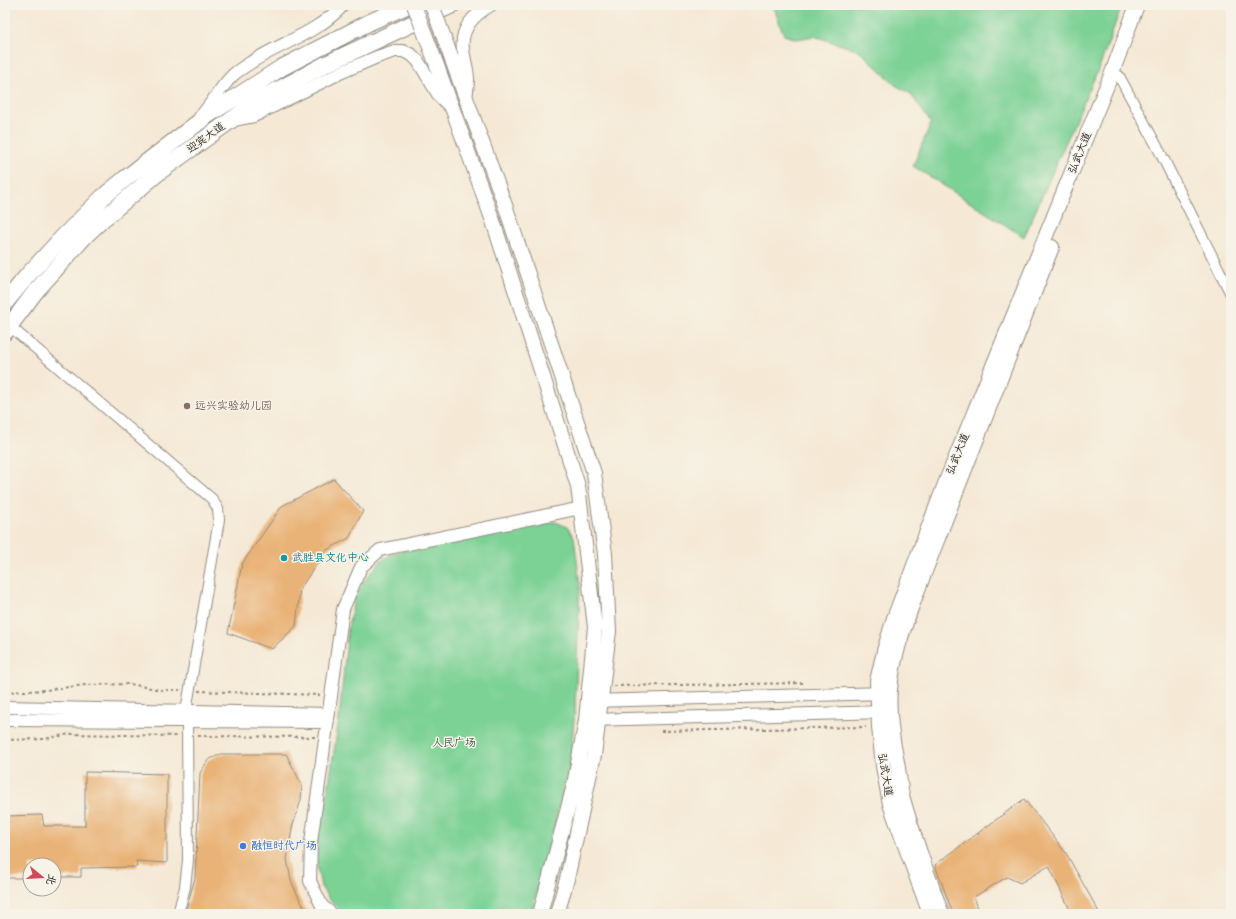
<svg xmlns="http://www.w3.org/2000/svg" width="1236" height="919" font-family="Kalam,'LXGW WenKai TC',sans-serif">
  <rect width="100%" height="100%" fill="#f7f3e8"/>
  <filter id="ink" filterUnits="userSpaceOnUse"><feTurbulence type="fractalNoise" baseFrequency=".025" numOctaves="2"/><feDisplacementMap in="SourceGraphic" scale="8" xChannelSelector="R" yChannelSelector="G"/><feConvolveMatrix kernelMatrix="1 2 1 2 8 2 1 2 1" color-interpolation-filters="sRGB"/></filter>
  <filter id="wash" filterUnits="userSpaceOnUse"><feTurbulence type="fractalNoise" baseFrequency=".012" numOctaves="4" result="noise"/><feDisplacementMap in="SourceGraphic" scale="16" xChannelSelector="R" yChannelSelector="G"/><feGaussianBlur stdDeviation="0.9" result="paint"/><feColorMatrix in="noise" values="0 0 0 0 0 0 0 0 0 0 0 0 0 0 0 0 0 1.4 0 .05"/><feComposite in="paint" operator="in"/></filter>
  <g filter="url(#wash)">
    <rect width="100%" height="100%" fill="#f5e9d5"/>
    <path fill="#7cd195" stroke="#547e60" d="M773,5H1122L1101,63L1024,237L913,166L931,123L910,93L895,85L860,51L814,36L797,39L784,35Z
      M556,522L567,527L574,537L580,585L575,710L570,764L531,914H347L332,903L321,887L317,866L318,837L325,809L339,719L348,628L354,600L364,581L381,561L394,553L539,523Z"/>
    <g id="blocks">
      <path fill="#e9b276" d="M334,479L363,511L349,538L325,551L300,589L296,626L272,649L228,633L242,564L282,506Z
        M221,754H286L302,785L301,800L292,828L287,859L291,881L301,902L309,914H185L195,878L200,773L208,760Z
        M85,772L167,774V863L136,861L137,867L81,868V877H54V865H30V878H5V816L42,815L44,826H85Z
        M1024,799L1066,853L1100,914H1072L1049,866L1020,883L1007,877L974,897L980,914H953L935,865Z"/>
    </g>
  </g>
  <g filter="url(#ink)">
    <use href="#blocks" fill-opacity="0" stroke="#908a80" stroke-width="1"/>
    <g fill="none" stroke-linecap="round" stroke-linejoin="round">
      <g stroke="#908a80" stroke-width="12">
        <path id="minor" d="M1112,73L1119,76L1160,152L1231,294
          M6,323L212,499L218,509L219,520L186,711L187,721L188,860L185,887L178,914"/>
      </g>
      <g stroke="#908a80" stroke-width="14">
        <path id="tertiary" d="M466,98C467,91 468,86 468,79C468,69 464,59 463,49C460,28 475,14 491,5
          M200,117C212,104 220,88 232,76C237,71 244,67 250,63C280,43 318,33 343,5
          M233,120L254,116L342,72L377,57L395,51H403L412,55L418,61L439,96L453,110
          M591,701L887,693
          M5,707L329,714
          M5,720L327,722
          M589,720L886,712
          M332,914L322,906L310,881L311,842L343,609L361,567L380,550L581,508"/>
      </g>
      <g stroke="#908a80" stroke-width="16">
        <path id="secondary" d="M451,57L506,208L594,473L605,554L609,631L597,732L594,755L567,879L557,914
          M436,63L493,221L578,486L595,627L586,720L574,785L540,914
          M930,914L890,804L883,766L879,727L877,681L884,651L894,618L945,484L1112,73L1137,5
          M942,914C928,875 913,836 902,795C900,785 899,773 897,762C892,739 888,714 890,690C893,652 909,614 922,579L1052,247"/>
      </g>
      <g stroke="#908a80" stroke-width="18">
        <path id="primary" d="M5,303L27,276L62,238L103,197L126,178L208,115L281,68L370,22L409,5
          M5,332L35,292L86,235L104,218L159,172L259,100L326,64L452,5"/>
      </g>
      <path stroke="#908a80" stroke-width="2" stroke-dasharray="3 3" stroke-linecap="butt" d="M614,686L805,683
        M198,691L320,695
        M5,692L46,690L85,685L130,684L161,690H180
        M661,731L866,727
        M198,736L315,737
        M5,740L44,739L70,734L177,736"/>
      <use href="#minor" stroke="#fff" stroke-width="10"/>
      <use href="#tertiary" stroke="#fff" stroke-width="12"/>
      <use href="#secondary" stroke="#fff" stroke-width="14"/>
      <use href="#primary" stroke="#fff" stroke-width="16"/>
      <g stroke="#908a80" stroke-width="16" stroke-linecap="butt">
        <path id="secondary-bridge" d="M414,5L436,63
          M432,5L451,57"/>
      </g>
      <use href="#secondary-bridge" stroke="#fff" stroke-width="14"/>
    </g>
  </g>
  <circle fill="#8d6e63" stroke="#f7f3e8" stroke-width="1.5" cx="187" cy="406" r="4"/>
  <circle fill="#0f9aa8" stroke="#f7f3e8" stroke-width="1.5" cx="284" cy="558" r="4"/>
  <circle fill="#3f7fe0" stroke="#f7f3e8" stroke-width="1.5" cx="243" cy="846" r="4"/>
  <g text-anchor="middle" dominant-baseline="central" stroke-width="3" stroke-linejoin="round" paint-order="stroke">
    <g font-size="11" fill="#2b2b2b" stroke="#f7f3e8">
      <text transform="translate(206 138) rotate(-36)">迎宾大道</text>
      <text transform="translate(1080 153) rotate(-68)">弘武大道</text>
      <text transform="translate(958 454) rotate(-68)">弘武大道</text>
      <text transform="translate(885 775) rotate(81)">弘武大道</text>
    </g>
    <g font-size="11" fill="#785e54" stroke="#f7f3e8" text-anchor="start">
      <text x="195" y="406">远兴实验幼儿园</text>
    </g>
    <g font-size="11" fill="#0d838f" stroke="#f7f3e8" text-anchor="start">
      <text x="292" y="558">武胜县文化中心</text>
    </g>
    <g font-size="11" fill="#435d4b" stroke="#f7f3e8">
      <text x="454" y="743">人民广场</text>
    </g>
    <g font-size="11" fill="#366cbe" stroke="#f7f3e8" text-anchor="start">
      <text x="251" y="846">融恒时代广场</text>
    </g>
  </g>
  <rect width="1236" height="919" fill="none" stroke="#f7f3e8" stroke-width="20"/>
  <g transform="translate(42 877) rotate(108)"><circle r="19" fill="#f7f3e8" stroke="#a5a39c"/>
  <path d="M0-3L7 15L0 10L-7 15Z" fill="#d1495b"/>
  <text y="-6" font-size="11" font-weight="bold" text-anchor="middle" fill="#2b2b2b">北</text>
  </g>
</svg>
